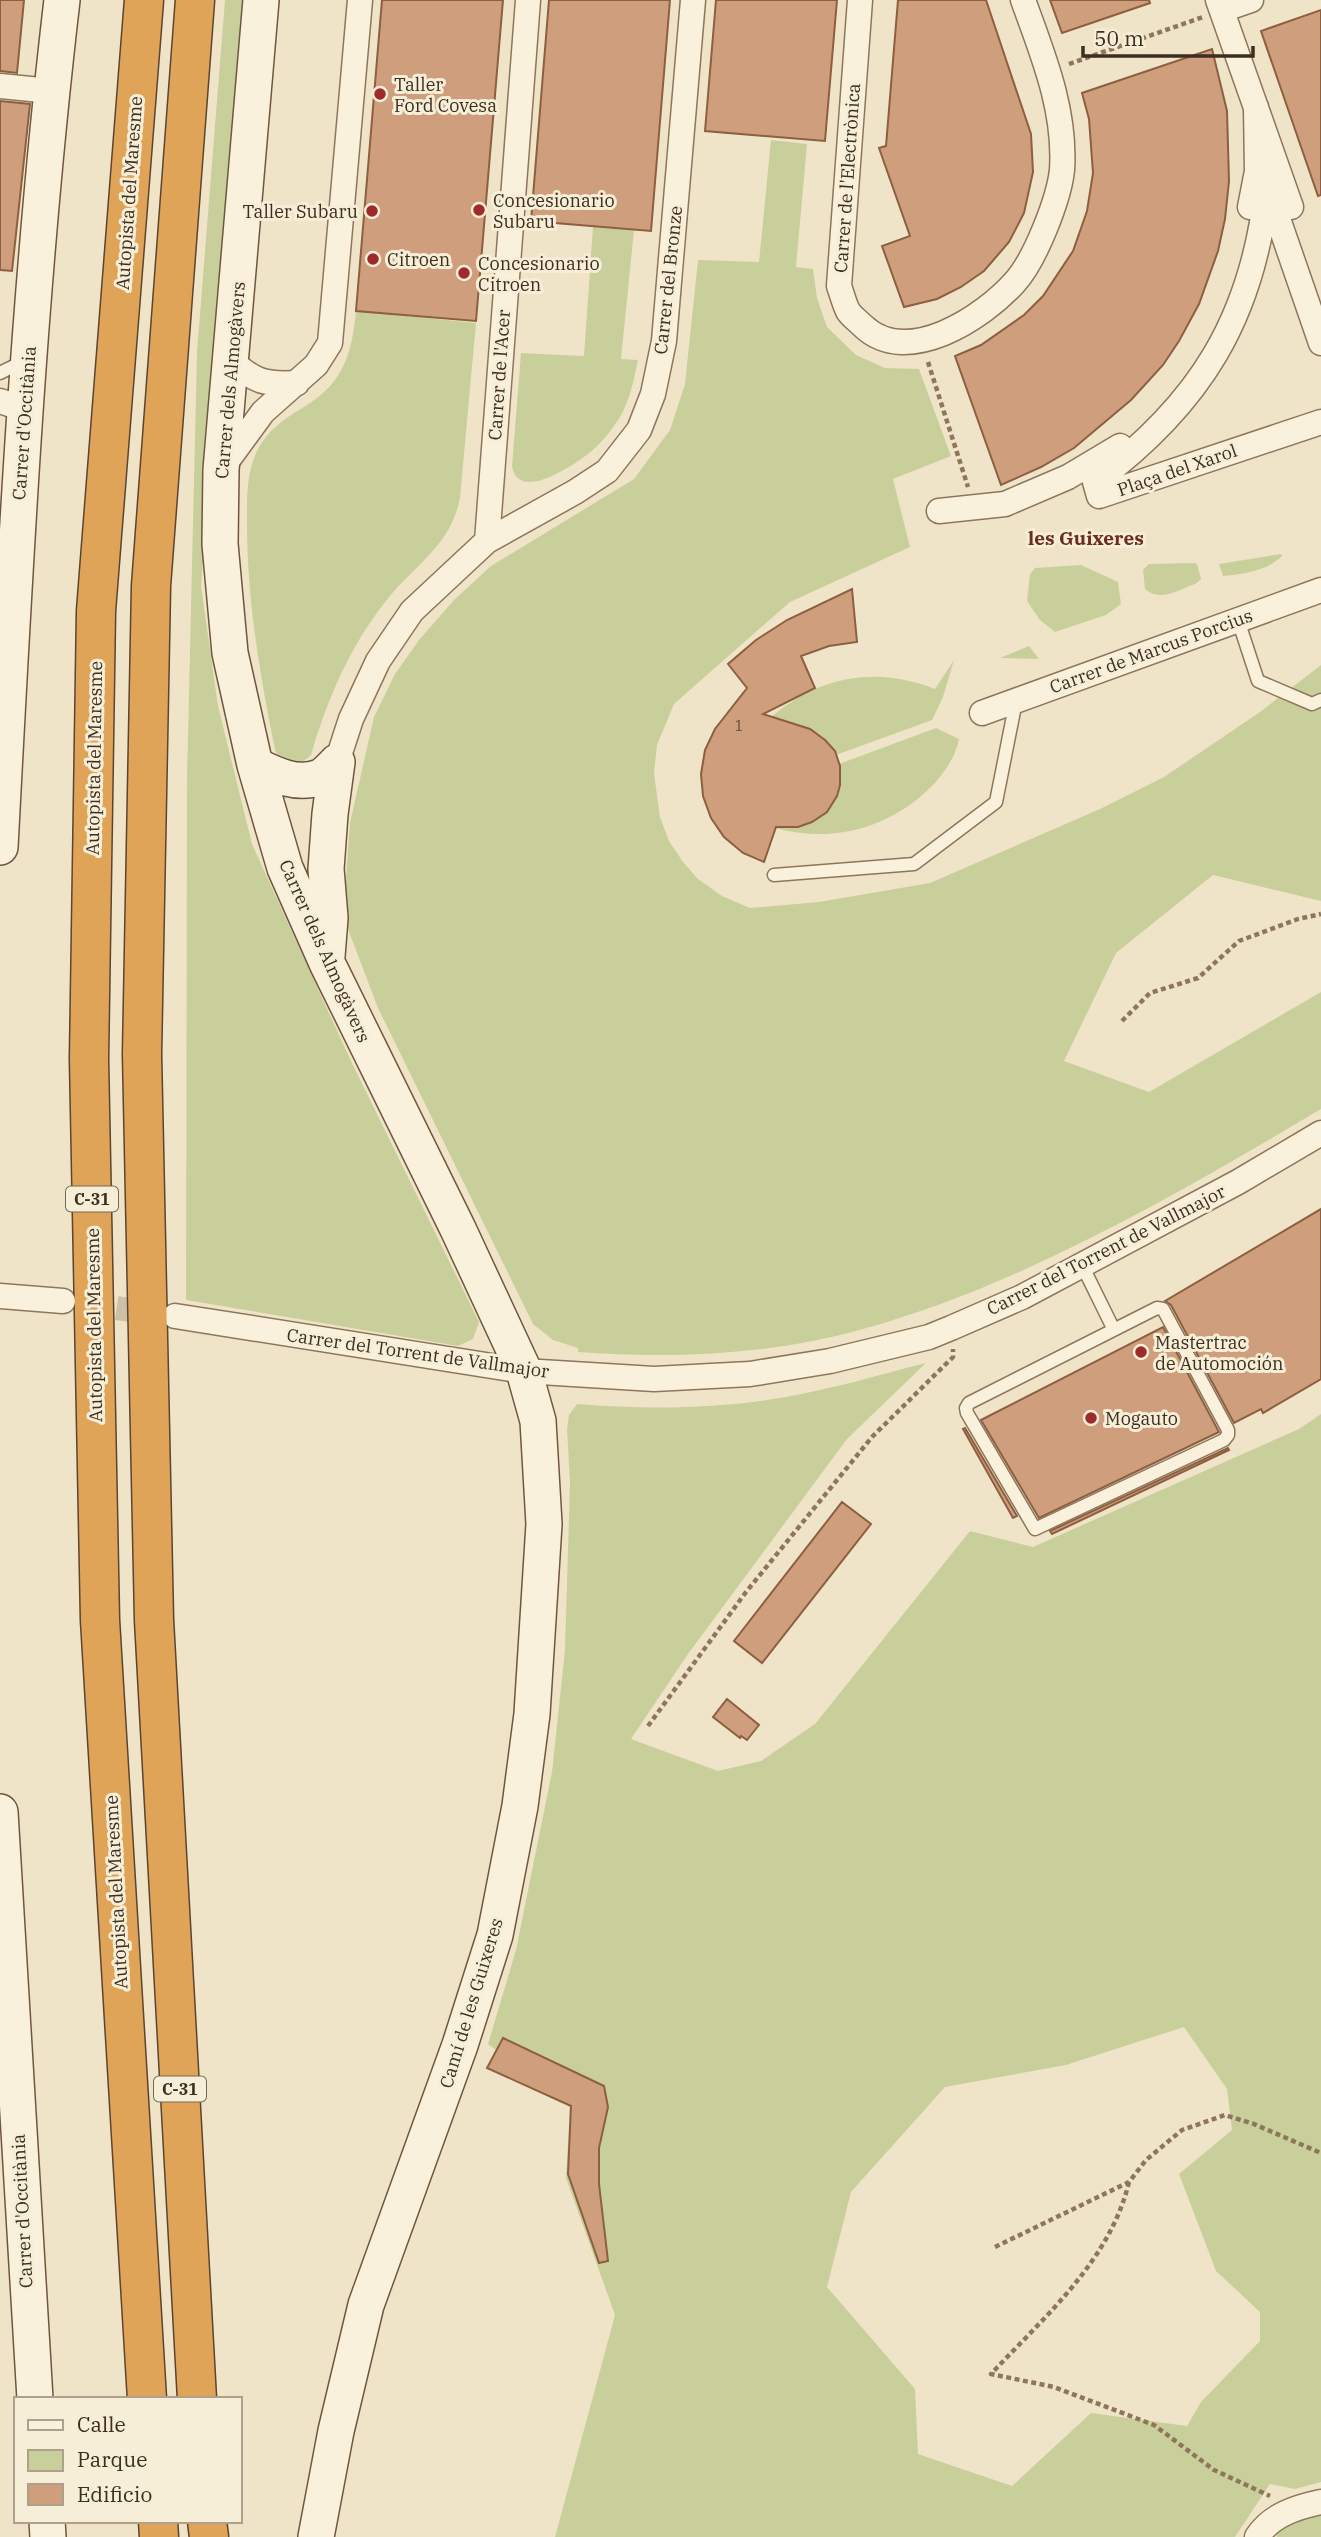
<svg xmlns="http://www.w3.org/2000/svg" width="1321" height="2537" font-family="'IBM Plex Serif',serif">
  <rect width="100%" height="100%" fill="#f0e4c8"/>
  <path fill="#c9cf9b" fill-rule="evenodd" d="M225,0H246L201,586L218,706L252,844L350,1059L479,1322L473,1339L458,1346L186,1300L187,779L197,352Z
    M771,140L807,144L796,267L813,269L817,298L827,327L856,355L885,368L919,369L951,456L893,479L910,547L790,602L674,704L657,745L654,773L660,817L669,841L683,862L698,879L722,896L750,908L819,902L930,883L1100,809L1164,777L1260,712L1321,665V901L1213,875L1116,953L1064,1061L1149,1092L1321,992V1109C1180,1193 1022,1285 863,1329C771,1355 673,1359 578,1352V1348L553,1340L533,1324L378,1008L343,916L350,823L374,717L395,674L419,640L454,600L491,566L634,479L670,430L685,384L698,260L759,262Z
    M593,227L634,230L621,359L638,360C634,379 630,400 620,417C611,431 601,444 588,454C572,466 518,503 512,466L521,353L584,356Z
    M356,311L476,323L460,498C450,547 416,563 386,601C350,646 327,700 311,755C300,766 293,764 279,758L275,750C260,676 247,600 247,524C247,499 246,474 257,451C269,428 286,418 307,405C344,382 352,352 356,311Z
    M1281,554L1282,556C1267,571 1243,574 1223,576L1219,564Z
    M1195,563L1197,564L1201,579L1197,583C1180,589 1161,603 1145,589L1143,570L1149,564Z
    M1081,565L1118,582L1121,604L1106,615L1055,632L1040,620L1027,601L1030,574L1035,568Z
    M1029,646L1039,659L1000,658Z
    M954,660L943,697L932,720L836,755C818,724 795,727 763,724C813,678 871,664 935,689Z
    M936,728L959,739C956,756 945,772 933,785C891,828 833,844 775,828V826C819,832 844,807 839,764Z
    M926,1363L847,1439L688,1654L631,1739L718,1771L761,1761L815,1724L970,1531L1033,1547L1299,1429L1321,1414V2482L1295,2489L1270,2484L1235,2537H555L615,2315L566,2178L570,2106L488,2044L516,1950L552,1772L565,1650L570,1482L567,1429L569,1415L577,1404C653,1410 731,1409 806,1393C846,1385 886,1373 926,1363ZM1184,2027L1227,2089L1232,2130L1179,2174L1216,2271L1260,2312V2341L1201,2402L1187,2426L1091,2413L1012,2486L918,2454L915,2389L827,2287L851,2192L945,2087L1066,2065Z
    M1321,2514V2537H1277L1276,2529L1294,2520Z"/>
  <path fill="#cf9f7d" stroke="#8d5f41" stroke-width="2" d="M0,0H24L17,73L0,71Z
    M382,0H503L476,321L356,311Z
    M549,0H670L651,231L531,221Z
    M716,0H837L825,141L705,131Z
    M898,0H986L1031,134L1033,172L1024,213L1009,242L984,271L961,287L937,299L904,307L882,246L910,236L879,148L886,146Z
    M1050,0H1149L1150,3L1062,33Z
    M1321,10V195L1318,196L1261,31Z
    M1212,49L1227,111L1229,181L1225,219L1218,251L1199,304L1179,341L1163,365L1131,400L1074,448L1041,467L1001,485L955,356L981,345L1024,315L1043,296L1073,251L1087,211L1093,173L1089,119L1082,93Z
    M0,101L30,104L12,271L0,270Z
    M852,589L857,642L829,646L801,656L815,688L763,714L810,729L825,740L835,751L840,766V785L837,796L827,812L812,822L798,827H776L764,862L743,853L724,837L711,818L703,796L701,774L705,750L715,729L747,688L728,664L756,640L787,620Z
    M1321,1209V1379L1263,1413L1261,1409L1234,1423L1171,1305L1165,1301Z
    M1163,1327L1219,1432L1039,1518L981,1420Z
    M965,1428L1017,1516L1013,1518L963,1429Z
    M1228,1448L1229,1450L1052,1534L1050,1531Z
    M842,1502L871,1524L762,1663L734,1641Z
    M727,1699L759,1725L747,1740L741,1736L740,1738L713,1717Z
    M503,2038L604,2086L608,2107L599,2148V2184L608,2261L599,2263L568,2174L571,2106L487,2068Z"/>
  <g fill="none" stroke-linecap="round" stroke-linejoin="round">
    <path stroke="#ccc0a6" stroke-width="24" stroke-dasharray="24 12" stroke-linecap="butt" d="M81,1303L159,1314"/>
    <g stroke="#8d765c" stroke-width="15">
      <path id="lane" d="M0,373L18,364L19,359
        M1238,620L1258,681L1312,704L1321,700
        M774,875L914,864L996,802L1016,701
        M1082,1265L1113,1328
        M1157,1308L1163,1309L1228,1430V1435L1224,1440L1035,1529L967,1413L966,1408L969,1403Z"/>
    </g>
    <g stroke="#8d765c" stroke-width="27">
      <path id="street" d="M860,0L839,286C842,294 844,303 848,311C851,316 858,321 863,326C907,368 983,318 1015,282C1035,260 1059,199 1062,170C1066,110 1043,55 1023,0
        M1218,0L1291,207
        M1222,10L1251,0
        M0,86L51,91
        M1250,207L1257,171L1256,107
        M1321,343L1267,187C1253,318 1200,404 1095,482L1099,496L1321,422
        M231,359C252,382 267,385 297,383
        M0,401L24,409
        M222,468L263,412L316,365L330,343L360,0
        M939,511L1005,504L1068,477L1120,446
        M487,541L528,0
        M982,713L1321,590
        M337,762L351,719L378,661L412,611L487,541L575,492L607,471L639,430L653,394L664,341L693,0
        M0,1296L63,1301
        M175,1316L524,1371L654,1379L750,1374L830,1361L929,1337L951,1328L1022,1297L1238,1182L1321,1133
        M1257,2537C1271,2515 1297,2507 1321,2502"/>
    </g>
    <g stroke="#6f573f" stroke-width="38">
      <path id="secondary" d="M261,0L221,470L220,544L230,653L255,765L285,868L327,963L458,1229L524,1371L538,1421L544,1524L532,1714L520,1806L495,1935L460,2045L366,2305L336,2431L316,2537
        M255,765C275,775 297,786 320,777C326,774 332,767 337,762
        M0,847C15,564 29,281 62,0
        M327,956L330,918L326,869L330,814L337,762
        M0,1812L35,2399
        M47,2521L48,2537"/>
    </g>
    <g stroke="#5b4430" stroke-width="41">
      <path id="highway" d="M144,0L96,611L89,1059L100,1620L147,2399
        M195,0L151,586L142,1054L154,1620L197,2399
        M158,2521L159,2537
        M207,2521L209,2537"/>
    </g>
    <path stroke="#8d765c" stroke-width="4.5" stroke-dasharray="5 3.5" stroke-linecap="butt" d="M1069,64L1203,17
      M928,362L968,487
      M1122,1021L1150,993L1198,978L1239,941L1298,919L1321,914
      M648,1726L746,1592L872,1437L953,1357V1349
      M1129,2182C1110,2261 1045,2316 991,2374L1054,2387L1154,2425L1214,2470L1270,2496
      M995,2247L1129,2182L1146,2160L1182,2130L1225,2115L1254,2124L1321,2153"/>
    <use href="#lane" stroke="#faf1dc" stroke-width="12"/>
    <use href="#street" stroke="#faf1dc" stroke-width="24"/>
    <use href="#secondary" stroke="#faf1dc" stroke-width="35"/>
    <use href="#highway" stroke="#e0a458" stroke-width="38"/>
  </g>
  <g fill="#9e2a2b" stroke="#f7eed8" stroke-width="2.5">
    <circle cx="380" cy="94" r="7"/>
    <circle cx="479" cy="210" r="7"/>
    <circle cx="372" cy="211" r="7"/>
    <circle cx="373" cy="259" r="7"/>
    <circle cx="464" cy="273" r="7"/>
    <circle cx="1141" cy="1352" r="7"/>
    <circle cx="1091" cy="1418" r="7"/>
  </g>
  <g text-anchor="middle" dominant-baseline="central" stroke-width="6" stroke-linejoin="round" paint-order="stroke">
    <g font-size="14" fill="#624a37">
      <text x="739" y="726">1</text>
    </g>
    <g fill="#f7eed8" stroke="#756857" stroke-width="2">
      <rect x="66" y="1186.5" width="52" height="25" rx="5"/>
      <rect x="154" y="2076.5" width="52" height="25" rx="5"/>
    </g>
    <g font-size="16" font-weight="bold" fill="#3d2e20">
      <text x="92" y="1199">C-31</text>
      <text x="180" y="2089">C-31</text>
    </g>
    <g font-size="18" fill="#3d2e20" stroke="#f7eed8" text-anchor="start">
      <text x="394" y="84">Taller<tspan x="394" dy="21">Ford Covesa</tspan></text>
      <text x="493" y="200">Concesionario<tspan x="493" dy="21">Subaru</tspan></text>
      <text x="358" y="211" text-anchor="end">Taller Subaru</text>
      <text x="387" y="259">Citroen</text>
      <text x="478" y="263">Concesionario<tspan x="478" dy="21">Citroen</tspan></text>
      <text x="1155" y="1342">Mastertrac<tspan x="1155" dy="21">de Automoción</tspan></text>
      <text x="1105" y="1418">Mogauto</text>
    </g>
    <g font-size="18" fill="#3d2e20" stroke="#f7eed8">
      <text transform="translate(847 178) rotate(-86)">Carrer de l'Electrònica</text>
      <text transform="translate(129 193) rotate(-86)">Autopista del Maresme</text>
      <text transform="translate(668 280) rotate(-84)">Carrer del Bronze</text>
      <text transform="translate(499 375) rotate(-86)">Carrer de l'Acer</text>
      <text transform="translate(230 380) rotate(-85)">Carrer dels Almogàvers</text>
      <text transform="translate(24 423) rotate(-86)">Carrer d'Occitània</text>
      <text transform="translate(1177 470) rotate(-19)">Plaça del Xarol</text>
      <text transform="translate(1151 651) rotate(-20)">Carrer de Marcus Porcius</text>
      <text transform="translate(94 758) rotate(-89)">Autopista del Maresme</text>
      <text transform="translate(325 951) rotate(66)">Carrer dels Almogàvers</text>
      <text transform="translate(1106 1250) rotate(-27)">Carrer del Torrent de Vallmajor</text>
      <text transform="translate(94 1325) rotate(-91)">Autopista del Maresme</text>
      <text transform="translate(418 1353) rotate(8)">Carrer del Torrent de Vallmajor</text>
      <text transform="translate(116 1892) rotate(-93)">Autopista del Maresme</text>
      <text transform="translate(471 2003) rotate(-73)">Camí de les Guixeres</text>
      <text transform="translate(22 2211) rotate(-93)">Carrer d'Occitània</text>
    </g>
    <g font-size="19" font-weight="bold" fill="#6b2e1e" stroke="#f7eed8">
      <text x="1086" y="538">les Guixeres</text>
    </g>
  </g>
  <rect x="14" y="2397" width="228" height="126" fill="#f7eed8" stroke="#ada18e" stroke-width="2"/>
  <rect x="28" y="2420" width="35" height="10" fill="#faf1dc" stroke="#ada18e" stroke-width="2"/>
  <text x="77" y="2432" font-size="21" fill="#3d2e20">Calle</text>
  <rect x="28" y="2450" width="35" height="21" fill="#c9cf9b" stroke="#ada18e" stroke-width="2"/>
  <text x="77" y="2467" font-size="21" fill="#3d2e20">Parque</text>
  <rect x="28" y="2484" width="35" height="21" fill="#cf9f7d" stroke="#ada18e" stroke-width="2"/>
  <text x="77" y="2502" font-size="21" fill="#3d2e20">Edificio</text>
  <path d="M1083 46v10h170v-10" fill="none" stroke="#3d2e20" stroke-width="3.5"/>
  <text x="1094" y="46" font-size="21" fill="#3d2e20" stroke="#f7eed8" stroke-width="5" paint-order="stroke">50 m</text>
</svg>
